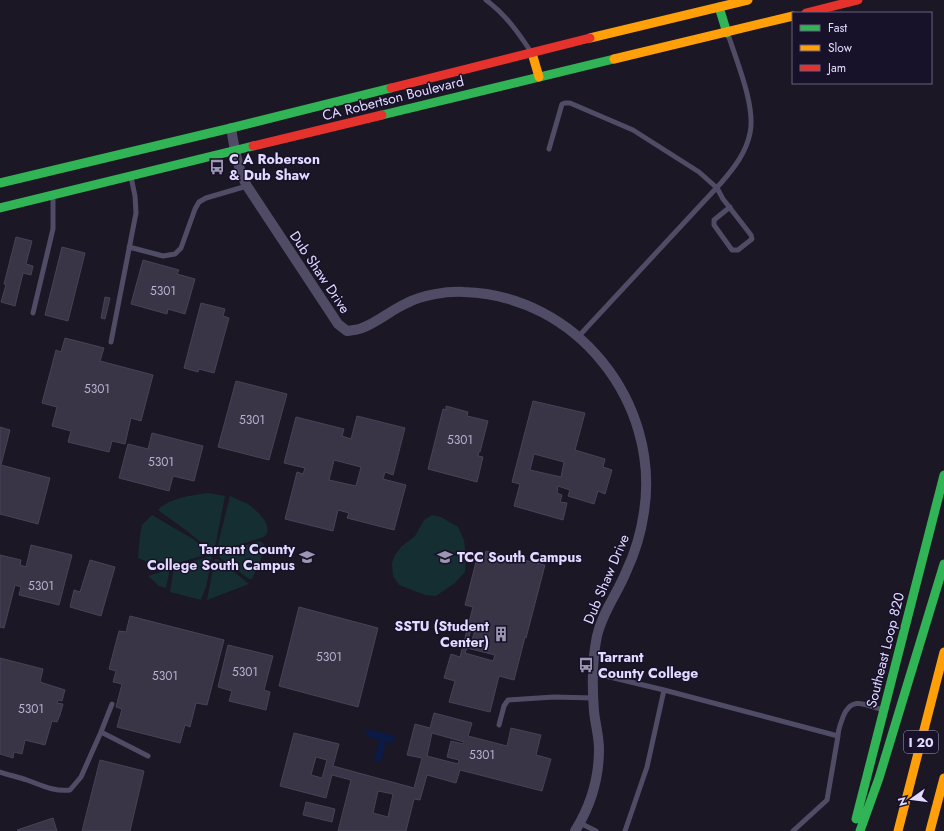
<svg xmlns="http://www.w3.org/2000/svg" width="944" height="831" font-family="Jost,sans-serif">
  <rect width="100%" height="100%" fill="#1b1724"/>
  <path fill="#152e32" d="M208,493L225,496L215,548L210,550L187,531L158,510C168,498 194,495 208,493Z
    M230,496C236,499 242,501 248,504C256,510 276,527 264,537L220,551L217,548Z
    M152,515L193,539L209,552V554L160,568L138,558L140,535L142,525Z
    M432,515L441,517L458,527L464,540L466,556L465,572L455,583L436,596L425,595L399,585L393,576L392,563L395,555L401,547L415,536L424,520Z
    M259,541C264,543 265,545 265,550L252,579H249L219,557L220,553Z
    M210,556L212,558L206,587L201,600L170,592L174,567Z
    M215,559H218L249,584L207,600Z
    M170,569L166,588L159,586L148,576Z"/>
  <path fill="#0c1a46" d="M367,729L395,736L393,743L386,742L381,762L374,760L379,740L366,736Z"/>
  <path fill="#3a3546" stroke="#484258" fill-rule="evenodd" d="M16,237L32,241L26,264L33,266L31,275L23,273L15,306L1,302L6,285L4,284Z
    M62,247L85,253L68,321L45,315Z
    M143,260L179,270L177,274L195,279L185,314L168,309L167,314L131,304Z
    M105,297L110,298L105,319L101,318Z
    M201,303L225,309L223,316L229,318L214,373L199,369L198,372L184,368Z
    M65,338L104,348L100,361L153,375L141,421L131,418L125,444L112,441L109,452L68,442L71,431L52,426L57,407L42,403L56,350L61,352Z
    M236,381L287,394L269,460L218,447Z
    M533,401L585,413L575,450L605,459L603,467L612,470L605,494L598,491L594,504L568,496L570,490L558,486L557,493L562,495L560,502L567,503L563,520L514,506L520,484L512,482ZM534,454L564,462L561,477L530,470Z
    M446,406L468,412L467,416L488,421L480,452L479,451L478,456L483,457L477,482L428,469L443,409L446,410Z
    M357,416L405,428L393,475L385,472L383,479L406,485L394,530L347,518L349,513L338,510L333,531L285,519L297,472L303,474L305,468L284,463L296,417L344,429L342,436L351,439ZM334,460L361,467L356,486L329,480Z
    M0,427L10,430L1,465L50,478L38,524L0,514Z
    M152,433L203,446L194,481L173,476L169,491L119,478L128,444L148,449Z
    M31,545L72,555L59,605L19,595L21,587L15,585L4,628L0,627V555L21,560L20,565L26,567Z
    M486,551L545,565L526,638L525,637L514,680L499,676L490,712L449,702L455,681L444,678L451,654L460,657L473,607L465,605L478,554L485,556ZM471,629L475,630L471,643L468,642ZM467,648L495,655L493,661L465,653Z
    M90,560L115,567L101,616L70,607L74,590L80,592Z
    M299,607L378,628L358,707L279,686Z
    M130,616L224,640L207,705L196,703L190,727L185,725L180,743L117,727L122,709L116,707L122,684L113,682L116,671L109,669L119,631L126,632Z
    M228,645L273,656L264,690L270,692L266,710L229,701L232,691L218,687Z
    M0,658L43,669L40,682L65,690L62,701L58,700L57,703L63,704L60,715L57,722L52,721L45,745L25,740L22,754L14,752L13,758L0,754Z
    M434,713L472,723L468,736L507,746L511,728L541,735L536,755L551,759L542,791L460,770L456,783L427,775L420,800L414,799L406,831H338L351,780L332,775L326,798L280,786L294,733L339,744L333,766L414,788L422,758L407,755L415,724L430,728ZM432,733L464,742L463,744L451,741L447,757L459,760L458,764L427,756ZM316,757L327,760L322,778L311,775ZM378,791L393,794L388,817L373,813Z
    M100,760L144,771L130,831H82Z
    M306,802L335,809L332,822L303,815Z
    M53,818L57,831H18L17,830Z"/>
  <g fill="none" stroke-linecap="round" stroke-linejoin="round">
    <path stroke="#504c65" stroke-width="5" d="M486,0C505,14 518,32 531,52
      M549,149L562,104L565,103H570L633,130L699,172L717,188L723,199L751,235L752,239L738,250H732L714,225V220L730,207
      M129,247L163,256L175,254L181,248L195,209L199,202L206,198L247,186
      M33,313L53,229V195
      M578,337L721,183C734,168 746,153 750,133C756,106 736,60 728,34
      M111,342L136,213L135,196L131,177
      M593,673L664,690L838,736C838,729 841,723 843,717C851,695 866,705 883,710
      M499,725L504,706L508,700L554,697L594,698
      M101,732L112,704
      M0,772C9,775 18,777 27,780C41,785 54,792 70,790L81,777L101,732L148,756
      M580,823L596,831
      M625,831L647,767L664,690
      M793,831L827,800L838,736"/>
    <path stroke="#504c65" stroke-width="10" d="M231,128C234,146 238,170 247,186L338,324L347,331C352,330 358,330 362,328C378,322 391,310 407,303C422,295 447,291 464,292C576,295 661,402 644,512C641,533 635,553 626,572C617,594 602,613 597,636C592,660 592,686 594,711C595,723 599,736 599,749C599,778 590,807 575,831"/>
    <path stroke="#30b455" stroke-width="9" d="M719,7L727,33
      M382,115L614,59
      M0,183L231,128L391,88
      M0,208L253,146
      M856,819L944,475
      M860,831L879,778L944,564"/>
    <path stroke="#ff9f0a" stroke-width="9" d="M590,38L748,0
      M532,53L539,77
      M614,59L793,16
      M898,831L944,652
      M930,831L944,778"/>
    <path stroke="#e5322d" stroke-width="9" d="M806,13L858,0
      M391,88L590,38
      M253,146L382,115"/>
  </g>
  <defs>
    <g id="bus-bare" transform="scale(1.2)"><path d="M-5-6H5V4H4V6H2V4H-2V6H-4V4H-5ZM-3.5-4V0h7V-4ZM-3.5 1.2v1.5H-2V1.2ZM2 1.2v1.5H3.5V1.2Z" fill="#9d96b2" stroke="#18112a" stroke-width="2.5" paint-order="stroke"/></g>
    <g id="university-bare" transform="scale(1.2)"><path d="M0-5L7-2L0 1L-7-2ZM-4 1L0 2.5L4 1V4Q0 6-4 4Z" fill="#9d96b2" stroke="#18112a" stroke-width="2.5" paint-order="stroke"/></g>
    <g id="building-bare" transform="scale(1.2)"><path d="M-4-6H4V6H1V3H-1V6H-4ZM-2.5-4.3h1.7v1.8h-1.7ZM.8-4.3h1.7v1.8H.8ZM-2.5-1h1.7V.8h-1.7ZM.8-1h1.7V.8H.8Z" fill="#9d96b2" stroke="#18112a" stroke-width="2.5" paint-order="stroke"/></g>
  </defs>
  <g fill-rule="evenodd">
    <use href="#bus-bare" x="217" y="167"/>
    <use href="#university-bare" x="307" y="557"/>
    <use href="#university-bare" x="445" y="557"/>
    <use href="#building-bare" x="501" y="634"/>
    <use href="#bus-bare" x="586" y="665"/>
  </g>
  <g text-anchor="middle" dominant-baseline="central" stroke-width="3" stroke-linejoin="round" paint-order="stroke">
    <g font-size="12" fill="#b9b1d1">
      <text x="163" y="291">5301</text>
      <text x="97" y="389">5301</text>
      <text x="252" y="420">5301</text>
      <text x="460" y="440">5301</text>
      <text x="161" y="462">5301</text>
      <text x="41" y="586">5301</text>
      <text x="329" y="657">5301</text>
      <text x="245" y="672">5301</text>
      <text x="165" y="676">5301</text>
      <text x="31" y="709">5301</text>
      <text x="482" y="755">5301</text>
    </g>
    <rect fill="#18112a" stroke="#a69ebf" stroke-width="1" x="904" y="731" width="34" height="22" rx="3"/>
    <g font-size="13" font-weight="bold" fill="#e3daff">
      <text x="921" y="742">I 20</text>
    </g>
    <g font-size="14" fill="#e3daff" stroke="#18112a">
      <text transform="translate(393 98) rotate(-14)">CA Robertson Boulevard</text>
      <text transform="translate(320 272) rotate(56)">Dub Shaw Drive</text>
      <text transform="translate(606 579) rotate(-67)">Dub Shaw Drive</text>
      <text transform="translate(885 650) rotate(-76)">Southeast Loop 820</text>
    </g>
    <g font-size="14" font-weight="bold" fill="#e3daff" stroke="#18112a" text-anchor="start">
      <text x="229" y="159">C A Roberson<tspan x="229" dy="16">&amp; Dub Shaw</tspan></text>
      <text x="295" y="549" text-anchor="end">Tarrant County<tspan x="295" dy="16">College South Campus</tspan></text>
      <text x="457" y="557">TCC South Campus</text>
      <text x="489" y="626" text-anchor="end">SSTU (Student<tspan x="489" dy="16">Center)</tspan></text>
      <text x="598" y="657">Tarrant<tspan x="598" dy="16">County College</tspan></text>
    </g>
  </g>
  <rect x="792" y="12" width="140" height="72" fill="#18112a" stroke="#69617f"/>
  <rect x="800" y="25" width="20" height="6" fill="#30b455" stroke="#69617f"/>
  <text x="828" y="32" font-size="12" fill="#e3daff">Fast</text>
  <rect x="800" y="45" width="20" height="6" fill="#ff9f0a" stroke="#69617f"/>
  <text x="828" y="52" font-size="12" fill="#e3daff">Slow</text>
  <rect x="800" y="65" width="20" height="6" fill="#e5322d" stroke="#69617f"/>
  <text x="828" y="72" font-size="12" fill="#e3daff">Jam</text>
  <g transform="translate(912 799) rotate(256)" stroke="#18112a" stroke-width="3" paint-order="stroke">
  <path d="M0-3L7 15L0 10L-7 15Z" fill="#e3daff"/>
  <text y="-6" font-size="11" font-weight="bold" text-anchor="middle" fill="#e3daff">N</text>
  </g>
</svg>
